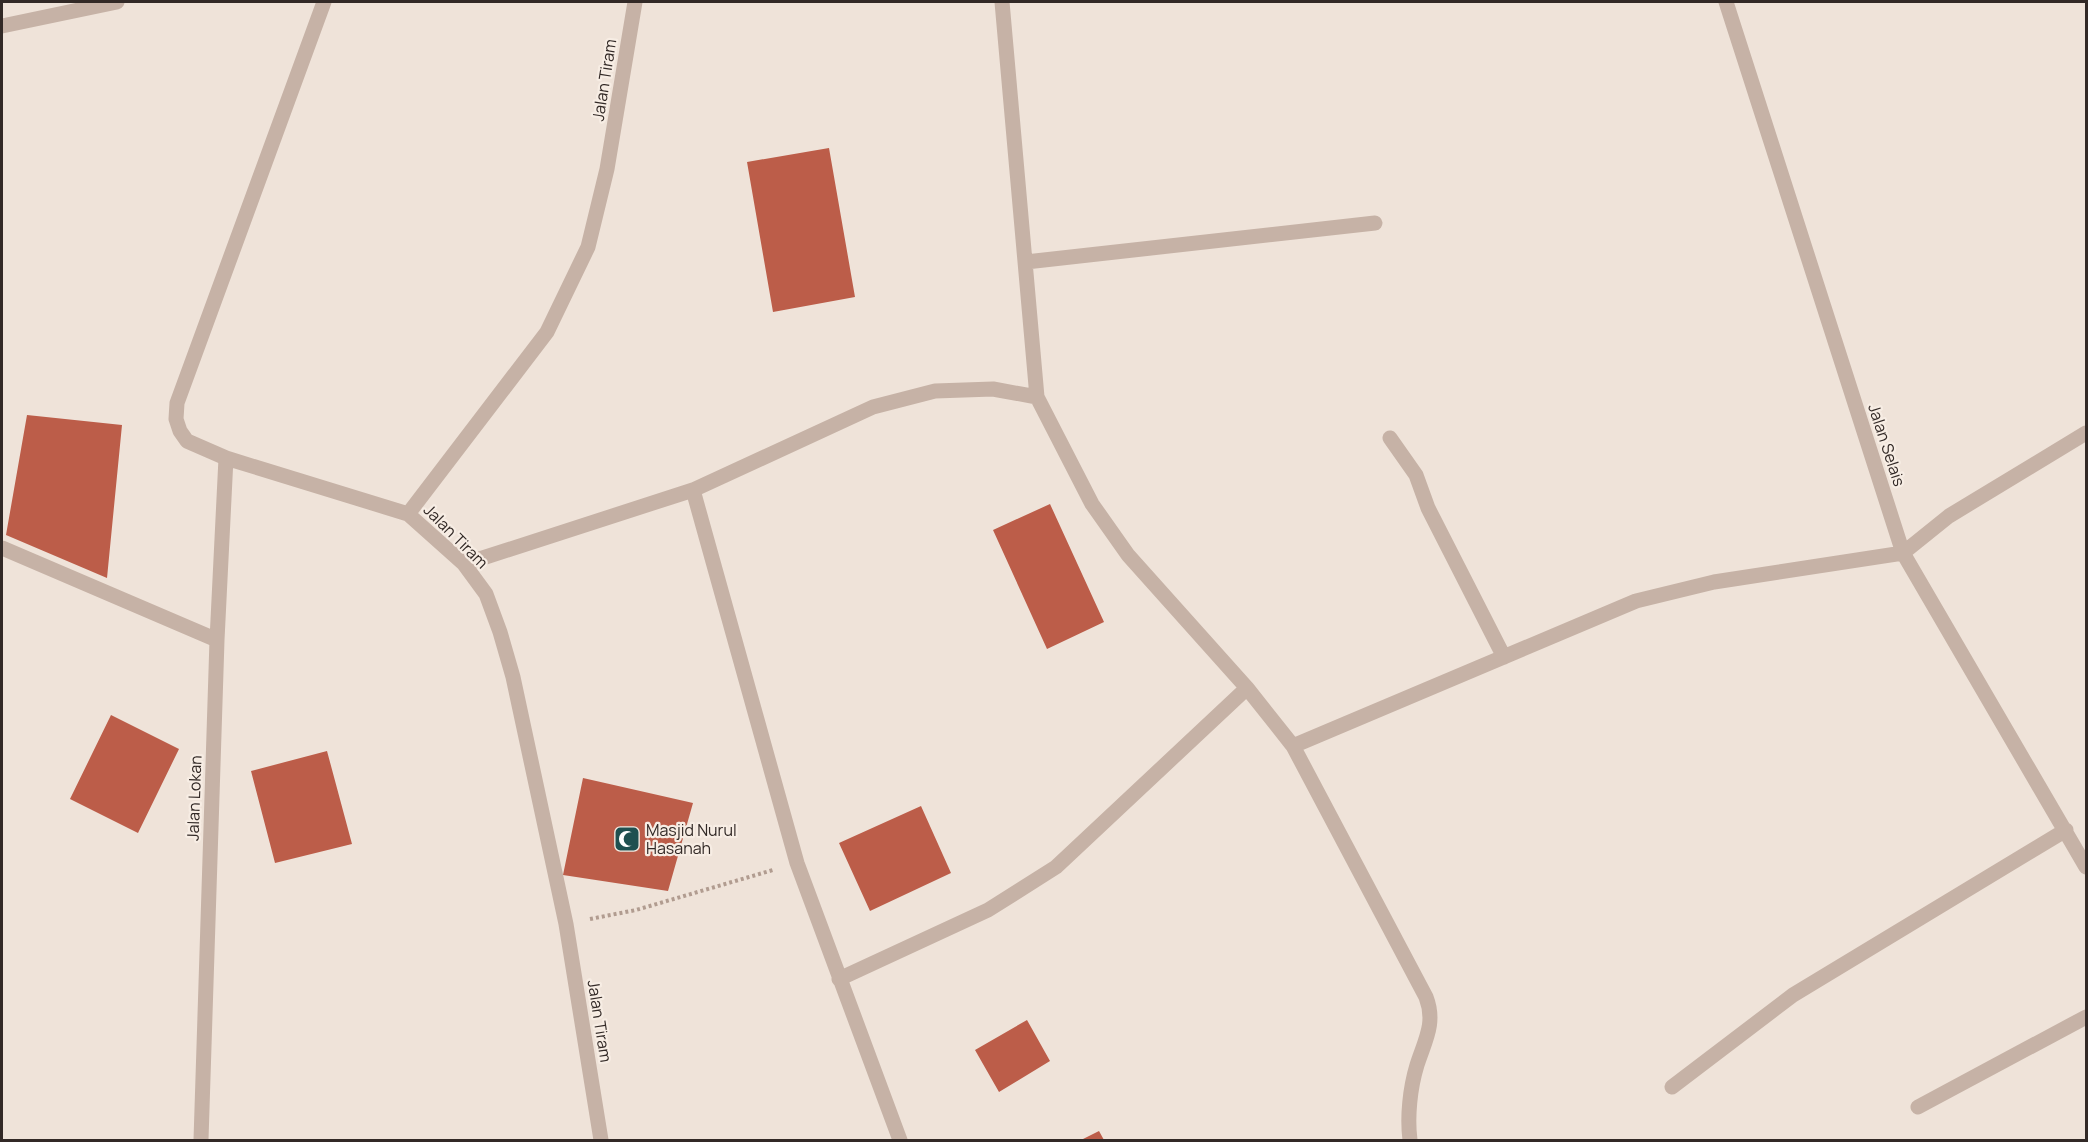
<svg xmlns="http://www.w3.org/2000/svg" width="2088" height="1142" font-family="Manrope,sans-serif">
  <rect width="100%" height="100%" fill="#efe3d9"/>
  <path fill="#bc5d49" d="M829,148L855,297L773,312L747,162Z
    M27,415L122,425L107,578L6,535Z
    M1050,504L1104,622L1047,649L993,530Z
    M111,715L179,749L138,833L70,799Z
    M327,751L352,844L275,863L251,771Z
    M583,778L693,803L668,891L563,875Z
    M921,806L951,873L870,911L839,843Z
    M1027,1020L1050,1061L999,1092L975,1050Z
    M1099,1131L1104,1140H1081Z"/>
  <g fill="none" stroke-linecap="round" stroke-linejoin="round">
    <path stroke="#b19c90" stroke-width="4" stroke-dasharray="3 3" stroke-linecap="butt" d="M590,919L636,910L773,870"/>
    <path stroke="#c6b2a6" stroke-width="15" d="M324,2L177,403L176,419L180,431L187,441L226,458L408,514
      M1002,2L1037,397L1092,504L1128,555L1247,688L1293,746L1426,997C1436,1023 1425,1040 1417,1065C1410,1088 1407,1117 1410,1140
      M1726,2L1903,553L2086,867
      M2,26L117,2
      M1026,262L1375,223
      M1390,438L1416,475L1428,508L1504,657
      M693,490L797,863L900,1140
      M2,548L217,640
      M464,564L693,490L873,407L935,391L993,389L1037,397
      M1293,746L1636,601L1714,582L1903,553L1949,516L2086,433
      M839,979L988,910L1056,867L1247,688
      M1672,1087L1793,995L2066,830
      M1918,1107L2086,1017
      M201,1140L217,640L226,458
      M601,1140L566,924L513,677L500,632L486,594L464,564L408,514L547,332L588,247L607,169L635,2"/>
  </g>
  <defs>
    <g id="mosque-square" transform="scale(1.35)"><rect x="-9" y="-9" width="18" height="18" rx="4" fill="#1f5050" stroke="#f7ede4"/><path d="M3.5-4.9A6 6 0 1 0 3.5 4.9A5 5 0 1 1 3.5-4.9Z" fill="#fff"/></g>
  </defs>
  <g fill-rule="evenodd">
    <use href="#mosque-square" x="627" y="839"/>
  </g>
  <g text-anchor="middle" dominant-baseline="central" stroke-width="4.5" stroke-linejoin="round" paint-order="stroke">
    <g font-size="16" fill="#322926" stroke="#f7ede4">
      <text transform="translate(604 80) rotate(-81)">Jalan Tiram</text>
      <text transform="translate(1887 445) rotate(72)">Jalan Selais</text>
      <text transform="translate(456 536) rotate(45)">Jalan Tiram</text>
      <text transform="translate(194 798) rotate(-88)">Jalan Lokan</text>
      <text transform="translate(600 1021) rotate(81)">Jalan Tiram</text>
    </g>
    <g font-size="16" fill="#322926" stroke="#f7ede4" text-anchor="start">
      <text x="646" y="830">Masjid Nurul<tspan x="646" dy="18">Hasanah</tspan></text>
    </g>
  </g>
  <rect width="2088" height="1142" fill="none" stroke="#322926" stroke-width="6"/>
</svg>
